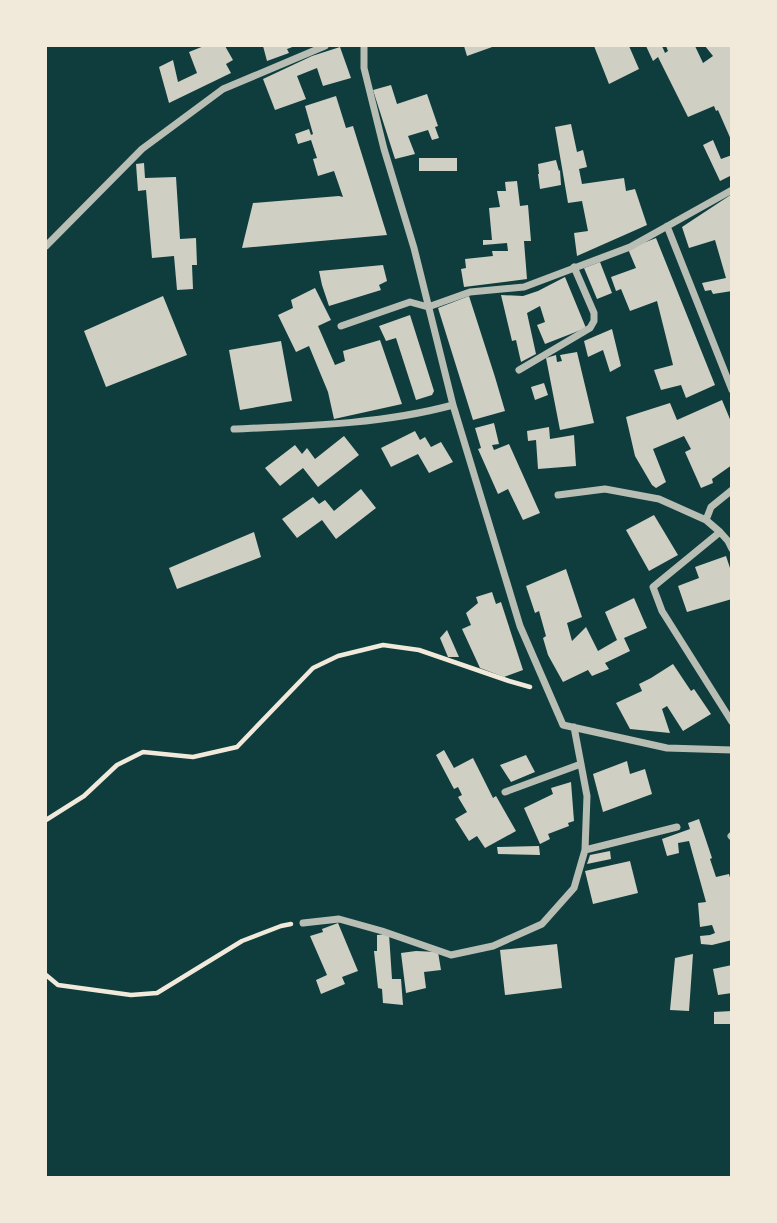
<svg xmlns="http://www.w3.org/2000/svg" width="777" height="1223" font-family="Poppins,sans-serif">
  <rect width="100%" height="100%" fill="#0f3d3e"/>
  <path fill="#cfcfc3" d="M204,46H225L233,60L226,64L231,73L169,103L159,67L173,60L178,82L197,73L189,52Z
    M263,46H295L287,49L289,53L267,61Z
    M464,46H495L467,56Z
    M594,46H629L639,69L609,84Z
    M646,46H662L665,53L668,51L666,46H695L703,63L713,56L705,46H732V142L718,110L716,111L714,106L688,117L658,57L653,61Z
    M340,47L351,78L323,86L317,68L297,76L306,99L275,110L263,79L312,56Z
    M391,85L397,104L427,94L438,126L435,127L439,138L432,140L428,130L408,136L415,154L395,159L373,90Z
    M336,96L346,128L353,126L387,235L242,248L253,203L339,196L343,197L334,171L318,176L313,159L317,158L311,140L298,144L295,134L309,129L311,135L313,134L305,106Z
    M571,124L577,152L583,150L587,167L579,169L582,184L624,178L626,191L635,189L647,225L577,256L574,233L588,231L582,201L568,203L555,127Z
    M713,140L721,159L732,155V175L720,181L703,145Z
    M419,158H457V171H419Z
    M556,160L559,171L560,170L561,185L540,189L538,174H539L538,164Z
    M144,163L145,178L176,177L180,239L196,238L197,265H192L193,289L177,290L174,256L152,258L146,190L138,191L136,164Z
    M517,181L520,206L528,205L531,241H524L527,279L464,287L461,269L466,268L465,259L493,256L492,251H508L507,243L483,245V240H492L489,208L500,207L497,191H506L505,182Z
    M732,194V291L713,294L711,290L705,291L702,283L726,278L715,240L689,248L682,227Z
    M656,238L715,385L686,398L681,385L661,390L654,370L673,365L657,301L630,311L621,289L616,291L611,277L636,268L628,249Z
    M600,262L612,293L597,299L584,268Z
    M383,265L387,281L379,285L381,290L329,306L322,285L319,271Z
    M565,277L586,328L545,344L537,325L545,322L540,306L527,313L536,354L521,362L516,340L512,341L501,295L523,296L538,291Z
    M315,288L331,320L318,326L335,365L345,361L343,351L380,340L402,404L334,419L328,392L309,346L296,352L278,315L293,308L291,300Z
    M163,296L187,355L106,387L84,331Z
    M469,296L495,377L505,411L473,420L438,308Z
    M410,315L434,391L432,395L416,400L396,338L386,341L379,326Z
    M612,329L621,366L610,372L603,350L588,357L584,341Z
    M281,341L292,401L240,410L229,350Z
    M577,352L594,423L560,430L546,358L556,355L557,362L562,361L560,355Z
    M544,383L548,395L535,400L531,387Z
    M722,400L732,424V465L712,479L713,483L701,488L685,452L691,449L684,436L653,449L666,482L656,488L652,485L635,456L626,417L670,403L677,420Z
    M494,423L499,444L492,445L494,450L509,444L540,513L523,520L508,489L498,494L478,449L481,448L475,428Z
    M549,427L550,439L574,435L576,466L538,469L536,440L528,441L527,431Z
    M415,431L420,440L425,437L431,447L441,442L453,462L429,473L418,454L391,467L381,448Z
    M344,436L359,455L318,487L303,468L280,486L265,468L295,445L302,454L307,448L315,459Z
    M361,489L376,508L336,539L322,520L297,538L282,519L313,497L319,504L325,500L334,511Z
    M654,515L678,555L649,571L626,530Z
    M254,532L261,557L177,589L169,568Z
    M726,556L732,574V599L687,612L678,586L699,578L695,567Z
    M566,569L582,617L567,623L572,641L586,627L598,651L617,640L605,612L634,598L647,628L624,638L630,651L605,663L609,669L592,676L588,670L563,682L548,655L543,638L546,636L539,611L535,613L526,586Z
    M492,592L496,604L501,602L523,670L504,677L480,668L462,629L471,625L466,613L478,603L476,597Z
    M447,630L459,657H448L440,638Z
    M673,664L691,691L694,689L711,714L683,731L667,706L662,709L670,733L630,729L616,703L642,691L639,684L651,678Z
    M444,750L454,768L473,758L493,798L496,796L516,831L485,848L477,836L469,841L455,819L467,812L458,797L462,795L458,787L454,789L436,755Z
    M526,755L535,772L511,782L500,765Z
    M627,761L630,774L645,769L652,794L603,812L593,774Z
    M571,782L574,821L568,823L569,826L548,834L550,839L540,844L524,808L553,794L551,788Z
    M699,819L712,858L710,859L716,877L729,874L732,885V940L712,945L701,944L700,936L710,935L715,933L712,925L700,927L698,903L706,902L689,841L678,843L679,853L667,856L662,839L690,829L688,823Z
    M539,846L540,855L498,854L497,847Z
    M610,851L611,859L587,864L590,855Z
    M630,861L638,893L593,904L585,871Z
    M338,923L358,971L342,977L345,984L321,994L316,980L327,975L310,936L323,932L322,929Z
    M389,934L392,979H401L403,1005L383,1003L382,989L378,988L374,951H377V935Z
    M557,944L562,988L505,995L500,950Z
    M416,951L438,952L441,970L424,972L426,988L406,993L401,953Z
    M693,954L689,1011L670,1010L675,958Z
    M732,965V993L718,995L713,969Z
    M732,1011V1024H714V1012Z"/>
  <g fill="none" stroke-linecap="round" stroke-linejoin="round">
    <path stroke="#f1e9da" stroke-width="4.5" d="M46,820L84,796L117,765L143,752L193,757L237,747L313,668L338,656L383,645L419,650L509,681L530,687
      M46,975L58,985L131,995L157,993L242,941L281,926L291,924"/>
    <path stroke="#b8beb3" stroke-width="7" d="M364,46V68L384,149L414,248L453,405L520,626L563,725L667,748L732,750
      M667,226L732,390
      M46,246L142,149L223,89L325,46
      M341,326L410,302L428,307L470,292L524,287L630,247L732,190
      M519,370L590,328L594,321V313L574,267
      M234,429C307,426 383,424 453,405
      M558,495L605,489L659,499L706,520L711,507L732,490
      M706,520L720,532L653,587L662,611L732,722
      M720,532L728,541L732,549
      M505,792L581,764
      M731,836L732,837
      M585,850L677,827
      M303,923L339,919L382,931L451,955L493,946L542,924L574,888L585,850L587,796L574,727"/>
  </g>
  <rect width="777" height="1223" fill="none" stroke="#f1e9da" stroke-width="94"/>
</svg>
